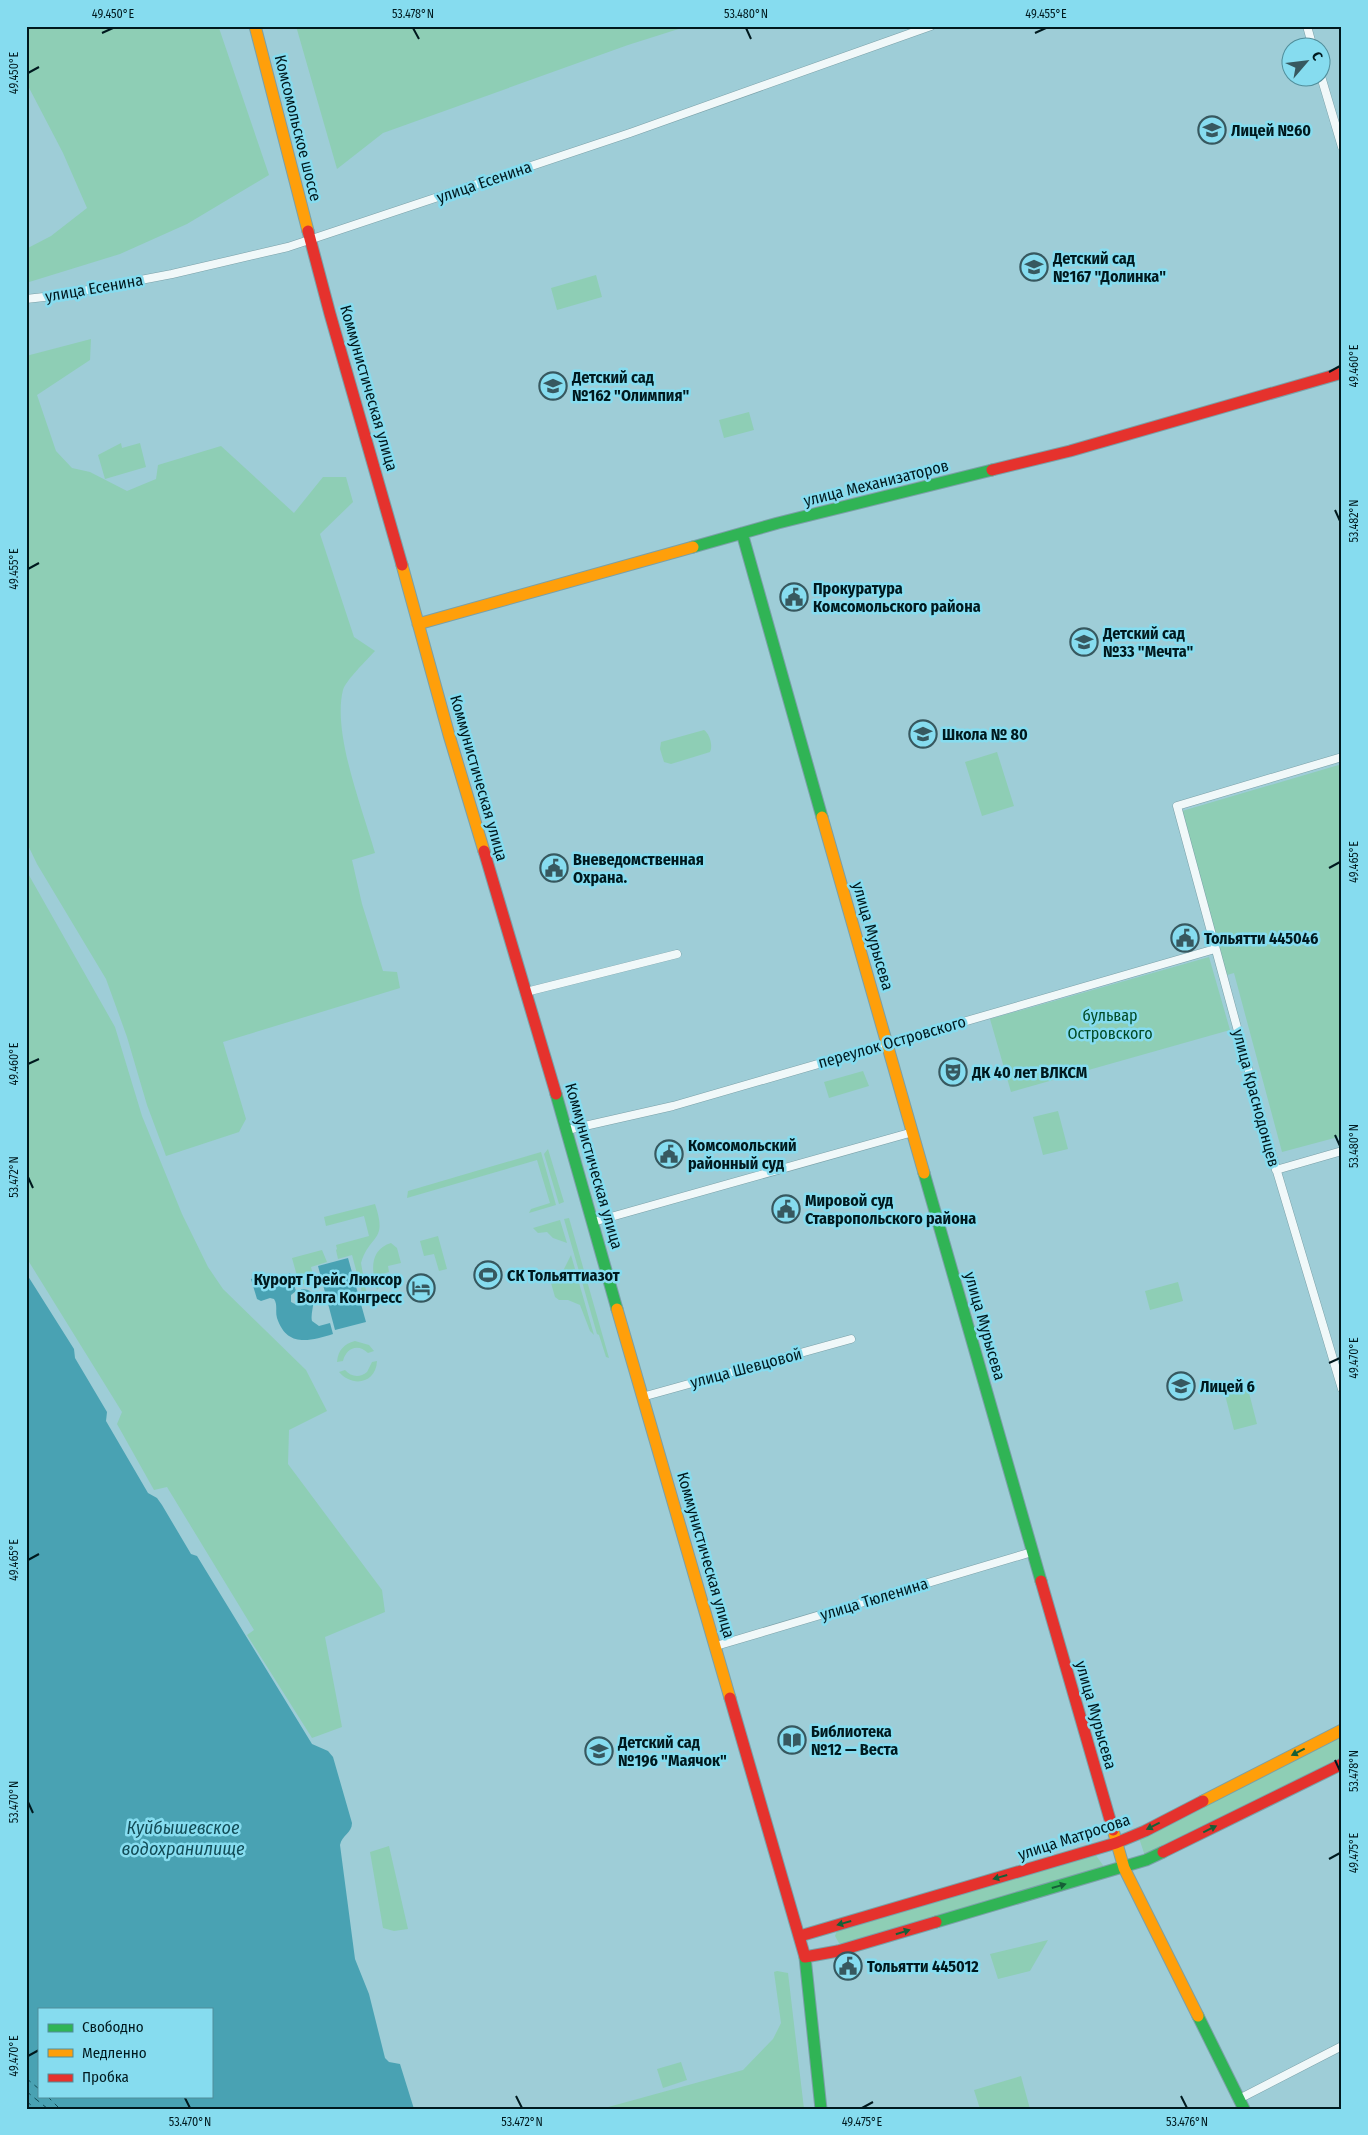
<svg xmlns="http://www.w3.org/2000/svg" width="1368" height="2135" font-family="'Fira Sans Condensed',sans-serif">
  <rect width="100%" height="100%" fill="#9ecdd7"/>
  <path fill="#8eceb5" d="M26,26H221L219,28L269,175L187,224L120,254L26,283V249L51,236L87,208L63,153L26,82Z
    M296,26H688L628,45L383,133L337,169Z
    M596,275L602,297L557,310L551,288Z
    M91,339L90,360L37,395L56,451L72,468L90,472L127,491L156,479L158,465L221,446L294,513L323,477H346L353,502L320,534L354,637L375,651C367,660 346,680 343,690C332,733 363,810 375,853L352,860L362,904L383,971L397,972L400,988L223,1042L246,1119L239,1132L166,1156L147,1105L127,1037L106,979L37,864L26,841V356Z
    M749,412L754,430L724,438L719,420Z
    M121,443L122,448L140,443L146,467L105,479L98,455Z
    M704,730C710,734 713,746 710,752L671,764L664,762L660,749L661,742Z
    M997,752L1014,806L982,816L965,762Z
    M1342,764V1136L1282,1152L1234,973L1227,975L1182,811Z
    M26,870L115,1027L142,1116L182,1214L208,1267L223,1289L306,1370L327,1411L289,1430L288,1464L382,1590L385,1612L325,1637L342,1727L312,1738L247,1635L254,1630L167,1487L154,1490L117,1424L122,1412L26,1257Z
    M1209,957L1230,1030L1011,1092L990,1019Z
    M863,1071L869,1086L829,1098L824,1082Z
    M1058,1111L1068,1149L1043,1155L1033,1117Z
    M548,1149L564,1202L559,1204L544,1154Z
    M541,1152L556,1205L529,1213L531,1209L550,1203L537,1160L407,1198L408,1191Z
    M375,1204C388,1243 370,1233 361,1263L366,1291L362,1292L352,1255L338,1259L336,1250L337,1249L336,1245L369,1236L364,1216L326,1226L324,1217Z
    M569,1218L609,1358L606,1357L599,1335L597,1334L564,1219Z
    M560,1220L567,1243L553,1238L547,1232L538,1233L533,1228Z
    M438,1236L447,1269L439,1271L434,1254L424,1256L420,1241Z
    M391,1243L397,1248L401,1263L388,1266L389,1272L378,1275L379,1288L377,1290C372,1273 368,1250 391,1243Z
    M322,1250L327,1262L311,1267L316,1287L299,1283L292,1258Z
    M571,1255L594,1335L590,1331L580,1305L568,1300H559L555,1297L549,1276L563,1271Z
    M1178,1282L1183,1301L1150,1310L1145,1291Z
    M355,1341L369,1345L374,1351L368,1353C358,1343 346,1348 343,1361L337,1362C338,1350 344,1344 355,1341Z
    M377,1361C376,1383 353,1388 339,1372L345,1370C351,1377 360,1378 367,1372L372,1362Z
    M1247,1385L1257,1424L1234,1430L1224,1391Z
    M1342,1737V1757L1145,1856L1139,1838Z
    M389,1846L408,1929L394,1931L383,1928L370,1852Z
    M1095,1854L1105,1868L842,1944L839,1943L835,1936L837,1930Z
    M1048,1940L1030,1971L998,1979L990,1954Z
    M777,1971L788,1973L804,2109H601L743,2070L773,2039L781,2023L774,1972Z
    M681,2062L687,2080L663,2088L657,2069Z
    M1021,2076L1030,2109H980L974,2090Z"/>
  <path fill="#49a2b3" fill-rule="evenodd" d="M348,1258L366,1322L335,1330L318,1266Z
    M26,1273L74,1349L75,1358L107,1412L106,1421L148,1493L157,1498L162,1505L191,1554L197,1556L312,1744L328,1751L333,1757L352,1823C352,1833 342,1835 340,1845L355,1959L369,1994L385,2058L389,2062L400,2064L414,2109H26ZM39,2009H211V2096H39Z
    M290,1273L296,1291L291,1295V1302L297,1305L301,1304L303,1298L301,1289C323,1289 309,1310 312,1321L319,1326L330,1323L333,1334C310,1341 287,1348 277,1318C275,1311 278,1305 274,1299L270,1298L261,1301L257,1299L251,1279L267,1275L272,1280H279Z"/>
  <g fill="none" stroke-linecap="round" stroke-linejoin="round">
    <path stroke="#124c57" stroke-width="1" stroke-dasharray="6 5" stroke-linecap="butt" d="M26,2078L39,2089
      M26,2091L48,2109
      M47,2096L60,2109
      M26,2101L36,2109"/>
    <g stroke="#7aa0a8" stroke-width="9">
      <path id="street" d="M1307,26L1313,48
        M1320,73L1342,147
        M26,299L62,295L172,274L288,247L630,133L931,26
        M1342,757L1177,806L1267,1138L1342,1389
        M526,992L677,954
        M567,1130L673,1106L1215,949
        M1276,1170L1342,1151
        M593,1222L913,1132
        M642,1397L851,1339
        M716,1646L1032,1552
        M1239,2099L1342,2046"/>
    </g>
    <g stroke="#7aa0a8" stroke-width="13">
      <path id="fast" d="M742,533L822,817
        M693,547L778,523L992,470
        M556,1094L617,1309
        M924,1173L1041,1581
        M936,1922L1146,1860L1163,1852
        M805,1957L821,2109
        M1198,2016L1244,2109"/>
    </g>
    <g stroke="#7aa0a8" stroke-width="13">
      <path id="slow" d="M255,26L308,231
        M402,565L449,735L484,851
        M418,624L693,547
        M822,817L924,1173
        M617,1309L730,1698
        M1203,1801L1342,1730
        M1113,1830L1124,1868L1198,2016"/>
    </g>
    <g stroke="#7aa0a8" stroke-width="13">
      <path id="jam" d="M308,231L330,314L402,565
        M992,470L1070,451L1342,373
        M484,851L556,1094
        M1041,1581L1113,1830
        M730,1698L805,1957L838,1951L936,1922
        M1163,1852L1342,1764
        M800,1936L1116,1843L1145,1831L1203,1801"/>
    </g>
    <use href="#street" stroke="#f0f8f9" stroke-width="8"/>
    <use href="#fast" stroke="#30b455" stroke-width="11"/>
    <use href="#slow" stroke="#ff9f0a" stroke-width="11"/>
    <use href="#jam" stroke="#e5322d" stroke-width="11"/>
  </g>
  <defs><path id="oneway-solid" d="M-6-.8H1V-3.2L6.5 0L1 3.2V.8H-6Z" transform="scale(1.25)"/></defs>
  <g fill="#165f37">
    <use href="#oneway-solid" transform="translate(1298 1752) rotate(153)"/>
    <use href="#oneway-solid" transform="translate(1153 1826) rotate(153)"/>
    <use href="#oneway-solid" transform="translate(1210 1829) rotate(-26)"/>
    <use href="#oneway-solid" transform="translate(1000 1877) rotate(164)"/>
    <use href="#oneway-solid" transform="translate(1059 1886) rotate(-16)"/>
    <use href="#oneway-solid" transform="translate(844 1923) rotate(164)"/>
    <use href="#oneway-solid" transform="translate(903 1932) rotate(-17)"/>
  </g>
  <path fill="none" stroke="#00191e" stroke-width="2" d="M413,28L419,39M746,28L751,39M102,33L113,28M1035,33L1046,28M28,73L39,67M1329,372L1340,366M1335,510L1340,521M28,569L39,563M1329,868L1340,862M28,1064L39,1059M1335,1135L1340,1146M28,1177L33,1188M1329,1363L1340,1358M28,1560L39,1554M1335,1760L1340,1771M28,1802L33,1813M1329,1859L1340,1853M28,2056L39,2050M184,2096L190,2108M516,2096L522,2108M1181,2096L1187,2108M862,2108L873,2102"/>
  <defs>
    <g id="school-ring" transform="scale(1.4375)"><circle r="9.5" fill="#86dcef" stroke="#37585f" stroke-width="1.5"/><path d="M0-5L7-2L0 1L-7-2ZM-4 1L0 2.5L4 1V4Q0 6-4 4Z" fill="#37585f"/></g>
    <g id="civic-ring" transform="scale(1.4375)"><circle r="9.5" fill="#86dcef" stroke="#37585f" stroke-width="1.5"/><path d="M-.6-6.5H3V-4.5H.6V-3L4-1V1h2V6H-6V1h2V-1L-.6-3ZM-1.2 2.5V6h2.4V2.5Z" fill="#37585f"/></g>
    <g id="theatre-ring" transform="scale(1.4375)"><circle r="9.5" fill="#86dcef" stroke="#37585f" stroke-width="1.5"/><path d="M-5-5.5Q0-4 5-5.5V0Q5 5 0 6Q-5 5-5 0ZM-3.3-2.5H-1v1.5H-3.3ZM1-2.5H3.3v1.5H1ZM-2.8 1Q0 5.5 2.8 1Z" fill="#37585f"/></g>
    <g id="stadium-ring" transform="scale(1.4375)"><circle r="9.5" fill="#86dcef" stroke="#37585f" stroke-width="1.5"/><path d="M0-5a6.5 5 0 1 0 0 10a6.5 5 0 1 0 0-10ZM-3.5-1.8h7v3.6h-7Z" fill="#37585f"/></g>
    <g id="hotel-ring" transform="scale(1.4375)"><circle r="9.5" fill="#86dcef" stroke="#37585f" stroke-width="1.5"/><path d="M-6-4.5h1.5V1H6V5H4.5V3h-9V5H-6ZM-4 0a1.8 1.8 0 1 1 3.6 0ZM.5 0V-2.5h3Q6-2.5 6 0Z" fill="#37585f"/></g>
    <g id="library-ring" transform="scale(1.4375)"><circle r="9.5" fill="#86dcef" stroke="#37585f" stroke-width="1.5"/><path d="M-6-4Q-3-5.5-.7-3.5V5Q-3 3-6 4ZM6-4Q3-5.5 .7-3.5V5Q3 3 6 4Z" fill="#37585f"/></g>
  </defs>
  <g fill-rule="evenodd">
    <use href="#school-ring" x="1212" y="130"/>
    <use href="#school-ring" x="1034" y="267"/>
    <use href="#school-ring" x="553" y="386"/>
    <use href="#civic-ring" x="794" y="597"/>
    <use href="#school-ring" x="1084" y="642"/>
    <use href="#school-ring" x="923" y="734"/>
    <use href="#civic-ring" x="554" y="868"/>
    <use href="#civic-ring" x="1185" y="938"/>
    <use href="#theatre-ring" x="953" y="1072"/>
    <use href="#civic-ring" x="669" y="1154"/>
    <use href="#civic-ring" x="786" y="1209"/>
    <use href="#stadium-ring" x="488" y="1275"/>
    <use href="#hotel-ring" x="421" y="1288"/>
    <use href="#school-ring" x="1181" y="1386"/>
    <use href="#library-ring" x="792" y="1740"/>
    <use href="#school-ring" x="599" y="1751"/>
    <use href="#civic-ring" x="848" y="1966"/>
  </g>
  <g text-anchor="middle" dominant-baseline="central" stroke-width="5" stroke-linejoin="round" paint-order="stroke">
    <g font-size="16" fill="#00191e" stroke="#86dcef">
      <text transform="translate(298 128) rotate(76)">Комсомольское шоссе</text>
      <text transform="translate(484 182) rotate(-19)">улица Есенина</text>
      <text transform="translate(94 288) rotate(-10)">улица Есенина</text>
      <text transform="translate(369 388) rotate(74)">Коммунистическая улица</text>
      <text transform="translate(876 483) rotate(-14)">улица Механизаторов</text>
      <text transform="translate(479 778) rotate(74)">Коммунистическая улица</text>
      <text transform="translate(873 936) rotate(74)">улица Мурысева</text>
      <text transform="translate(892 1042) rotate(-16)">переулок Островского</text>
      <text transform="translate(1256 1098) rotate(75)">улица Краснодонцев</text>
      <text transform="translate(594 1166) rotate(74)">Коммунистическая улица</text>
      <text transform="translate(985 1326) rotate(74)">улица Мурысева</text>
      <text transform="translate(746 1368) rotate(-15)">улица Шевцовой</text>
      <text transform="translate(706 1555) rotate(74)">Коммунистическая улица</text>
      <text transform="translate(874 1599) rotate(-17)">улица Тюленина</text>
      <text transform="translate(1096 1715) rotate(74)">улица Мурысева</text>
      <text transform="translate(1074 1837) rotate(-18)">улица Матросова</text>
    </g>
    <g font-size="16" font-weight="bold" fill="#00191e" stroke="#86dcef" text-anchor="start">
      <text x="1231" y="130">Лицей №60</text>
      <text x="1053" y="258">Детский сад<tspan x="1053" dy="18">№167 "Долинка"</tspan></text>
      <text x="572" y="377">Детский сад<tspan x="572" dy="18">№162 "Олимпия"</tspan></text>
      <text x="813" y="588">Прокуратура<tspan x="813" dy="18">Комсомольского района</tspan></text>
      <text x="1103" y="633">Детский сад<tspan x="1103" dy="18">№33 "Мечта"</tspan></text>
      <text x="942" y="734">Школа № 80</text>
      <text x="573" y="859">Вневедомственная<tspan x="573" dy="18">Охрана.</tspan></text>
      <text x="1204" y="938">Тольятти 445046</text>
      <text x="972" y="1072">ДК 40 лет ВЛКСМ</text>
      <text x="688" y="1145">Комсомольский<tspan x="688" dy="18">районный суд</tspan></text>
      <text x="805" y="1200">Мировой суд<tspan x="805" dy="18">Ставропольского района</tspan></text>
      <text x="507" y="1275">СК Тольяттиазот</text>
      <text x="402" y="1279" text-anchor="end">Курорт Грейс Люксор<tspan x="402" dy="18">Волга Конгресс</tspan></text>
      <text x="1200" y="1386">Лицей 6</text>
      <text x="811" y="1731">Библиотека<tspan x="811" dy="18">№12 — Веста</tspan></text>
      <text x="618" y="1742">Детский сад<tspan x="618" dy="18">№196 "Маячок"</tspan></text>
      <text x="867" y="1966">Тольятти 445012</text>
    </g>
    <g font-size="16" fill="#014a25" stroke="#86dcef">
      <text x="1110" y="1015">бульвар<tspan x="1110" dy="18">Островского</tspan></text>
    </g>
    <g font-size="18" font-style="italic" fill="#124c57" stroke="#86dcef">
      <text x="183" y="1828">Куйбышевское<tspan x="183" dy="21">водохранилище</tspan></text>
    </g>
  </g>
  <rect width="1368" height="2135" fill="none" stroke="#86dcef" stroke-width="55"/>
  <rect x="38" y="2008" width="175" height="90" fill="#86dcef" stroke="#508e9b"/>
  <rect x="48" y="2024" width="25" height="8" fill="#30b455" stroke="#508e9b"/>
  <text x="82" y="2032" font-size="15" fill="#00191e">Свободно</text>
  <rect x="48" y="2049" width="25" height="8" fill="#ff9f0a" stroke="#508e9b"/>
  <text x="82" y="2058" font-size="15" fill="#00191e">Медленно</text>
  <rect x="48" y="2074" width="25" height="8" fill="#e5322d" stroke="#508e9b"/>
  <text x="82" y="2082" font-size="15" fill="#00191e">Пробка</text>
  <g transform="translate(1306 62) rotate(62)"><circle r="24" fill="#86dcef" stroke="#508e9b"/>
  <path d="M0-4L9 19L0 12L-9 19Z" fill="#37585f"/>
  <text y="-8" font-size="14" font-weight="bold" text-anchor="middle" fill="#00191e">С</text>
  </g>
  <rect x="28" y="28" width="1312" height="2080" fill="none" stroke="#00191e" stroke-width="2"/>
  <g font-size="12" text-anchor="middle" fill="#00191e">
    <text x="113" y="18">49.450°E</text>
    <text x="413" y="18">53.478°N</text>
    <text x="746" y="18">53.480°N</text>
    <text x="1046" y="18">49.455°E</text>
    <text transform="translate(14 73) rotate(-90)" y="4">49.450°E</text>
    <text transform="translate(1354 366) rotate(-90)" y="4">49.460°E</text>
    <text transform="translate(1354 521) rotate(-90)" y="4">53.482°N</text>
    <text transform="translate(14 569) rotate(-90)" y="4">49.455°E</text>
    <text transform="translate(1354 862) rotate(-90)" y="4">49.465°E</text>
    <text transform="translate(14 1064) rotate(-90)" y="4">49.460°E</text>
    <text transform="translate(1354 1146) rotate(-90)" y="4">53.480°N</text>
    <text transform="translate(14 1177) rotate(-90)" y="4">53.472°N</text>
    <text transform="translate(1354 1358) rotate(-90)" y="4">49.470°E</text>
    <text transform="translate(14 1560) rotate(-90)" y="4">49.465°E</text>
    <text transform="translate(1354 1771) rotate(-90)" y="4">53.478°N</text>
    <text transform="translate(14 1802) rotate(-90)" y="4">53.470°N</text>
    <text transform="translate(1354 1853) rotate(-90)" y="4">49.475°E</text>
    <text transform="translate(14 2056) rotate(-90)" y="4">49.470°E</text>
    <text x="190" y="2126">53.470°N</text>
    <text x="522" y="2126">53.472°N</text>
    <text x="862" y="2126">49.475°E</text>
    <text x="1187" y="2126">53.476°N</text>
  </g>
</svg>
